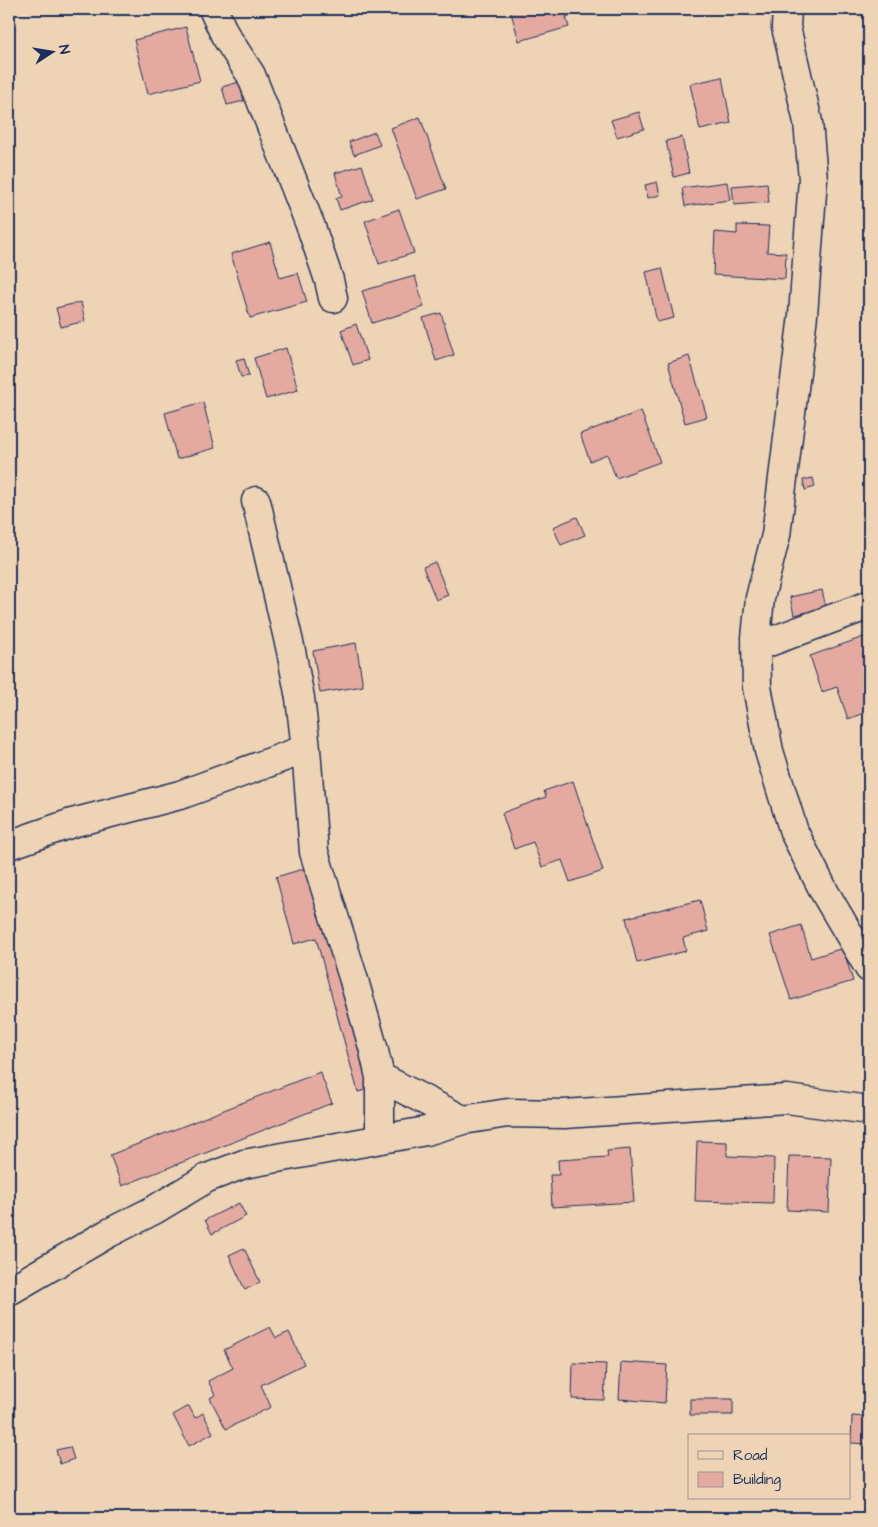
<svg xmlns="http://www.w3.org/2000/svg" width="878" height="1527" font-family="'Architects Daughter',sans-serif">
  <rect width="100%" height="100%" fill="#eed4b5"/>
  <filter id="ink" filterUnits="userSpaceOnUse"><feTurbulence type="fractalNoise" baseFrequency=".02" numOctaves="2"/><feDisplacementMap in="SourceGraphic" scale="10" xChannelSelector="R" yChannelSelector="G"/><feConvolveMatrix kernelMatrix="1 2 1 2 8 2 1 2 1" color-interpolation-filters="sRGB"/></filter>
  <g filter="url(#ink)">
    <path fill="#e4aaa0" stroke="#1b2f5e" d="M510,9H578L579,13L566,17L569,27L519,41Z
      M186,27L200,81L148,94L134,40Z
      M722,77L731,123L700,130L690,84Z
      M239,82L244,101L227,105L222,87Z
      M639,112L644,129L617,137L611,120Z
      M420,117L446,189L417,199L391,128Z
      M375,132L380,145L354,155L349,142Z
      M682,137L689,173L674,177L666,141Z
      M362,165L373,199L340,210L336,198L342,197L335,173Z
      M657,182L660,195L648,198L645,185Z
      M727,182L730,200L685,206L682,188Z
      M767,183L769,202L734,205L732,186Z
      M399,209L414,253L379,264L365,221Z
      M737,225L769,226L767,252L786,253L785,279L713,275L715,232L737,234Z
      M270,242L280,278L298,273L307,302L250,318L231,254Z
      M662,268L674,318L657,322L646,272Z
      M415,276L424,307L372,323L362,291Z
      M81,302L85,321L61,327L56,308Z
      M441,313L454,355L436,361L423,318Z
      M356,324L368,360L353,365L341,330Z
      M286,348L298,390L266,399L254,358Z
      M689,356L707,417L685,423L668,363Z
      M244,358L249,376L241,377L236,360Z
      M203,402L215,448L177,459L165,413Z
      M641,411L660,462L616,478L607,454L590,461L580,434Z
      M813,478L815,487L805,490L803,480Z
      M577,517L585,535L561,545L553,527Z
      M435,562L448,595L436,600L423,567Z
      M822,590L826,608L794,615L790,597Z
      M869,635V711L848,719L837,687L822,692L810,656Z
      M356,643L363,686L320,693L313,651Z
      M573,781L603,871L570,882L562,860L542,867L533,842L514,849L502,813L546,797L544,791Z
      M313,866L373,1088L358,1092L316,938L294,944L276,877Z
      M700,900L708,931L683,938L686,951L637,963L626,918Z
      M801,925L811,958L843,948L853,981L791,1000L770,935Z
      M320,1072L332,1103L122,1186L110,1155Z
      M697,1141L727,1142V1156L774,1158L773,1203L695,1201Z
      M630,1149L634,1202L552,1207L550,1175H559L558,1160L608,1157L607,1151Z
      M789,1156L831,1157L829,1212L787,1210Z
      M239,1203L246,1216L212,1234L205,1220Z
      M244,1248L260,1282L245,1290L229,1255Z
      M270,1327L276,1338L289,1332L304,1364L261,1385L271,1407L226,1429L210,1398L215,1395L208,1381L233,1368L224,1350Z
      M621,1362L667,1365L665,1403L619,1399Z
      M573,1363L606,1364L604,1400L572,1399Z
      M690,1399H733V1415H690Z
      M189,1406L195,1418L203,1413L213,1433L189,1446L173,1415Z
      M852,1416L869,1417V1444L851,1443Z
      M70,1447L74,1459L60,1464L56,1450Z"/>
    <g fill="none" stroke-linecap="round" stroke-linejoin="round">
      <g stroke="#1b2f5e" stroke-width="31">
        <path id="minor" d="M213,9L225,35L251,75L311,227L329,280L333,298
          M787,9L786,27L808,122L813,179L803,315L776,535L760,598L756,638L757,687L769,751L794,832L825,893L869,968
          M256,501L291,651L300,698L306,749L314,852L353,977L373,1047L380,1077V1139
          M756,647L869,605
          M9,845L72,823L180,795L306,749
          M380,1077L463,1120
          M9,1291L107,1234L154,1210L207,1178L244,1164L426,1131L463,1120L508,1113L564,1114L787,1099L869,1110"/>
      </g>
      <use href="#minor" stroke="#eed4b5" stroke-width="28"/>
    </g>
  </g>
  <rect width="878" height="1527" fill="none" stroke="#eed4b5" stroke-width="30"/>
  <rect x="15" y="15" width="848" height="1497" fill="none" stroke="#1b2f5e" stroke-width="2" filter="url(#ink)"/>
  <rect x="688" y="1434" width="162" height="65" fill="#eed4b5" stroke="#9a9292"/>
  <rect x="698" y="1451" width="25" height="8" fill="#eed4b5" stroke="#9a9292"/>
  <text x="733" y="1460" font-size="15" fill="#1b2f5e">Road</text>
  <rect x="698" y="1472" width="25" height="15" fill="#e4aaa0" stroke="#9a9292"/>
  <text x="733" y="1484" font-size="15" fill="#1b2f5e">Building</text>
  <g transform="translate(52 52) rotate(78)" stroke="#eed4b5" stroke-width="4" paint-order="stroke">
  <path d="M0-4L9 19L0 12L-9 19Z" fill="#1b2f5e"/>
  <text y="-8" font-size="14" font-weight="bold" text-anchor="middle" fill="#1b2f5e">N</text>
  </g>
</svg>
